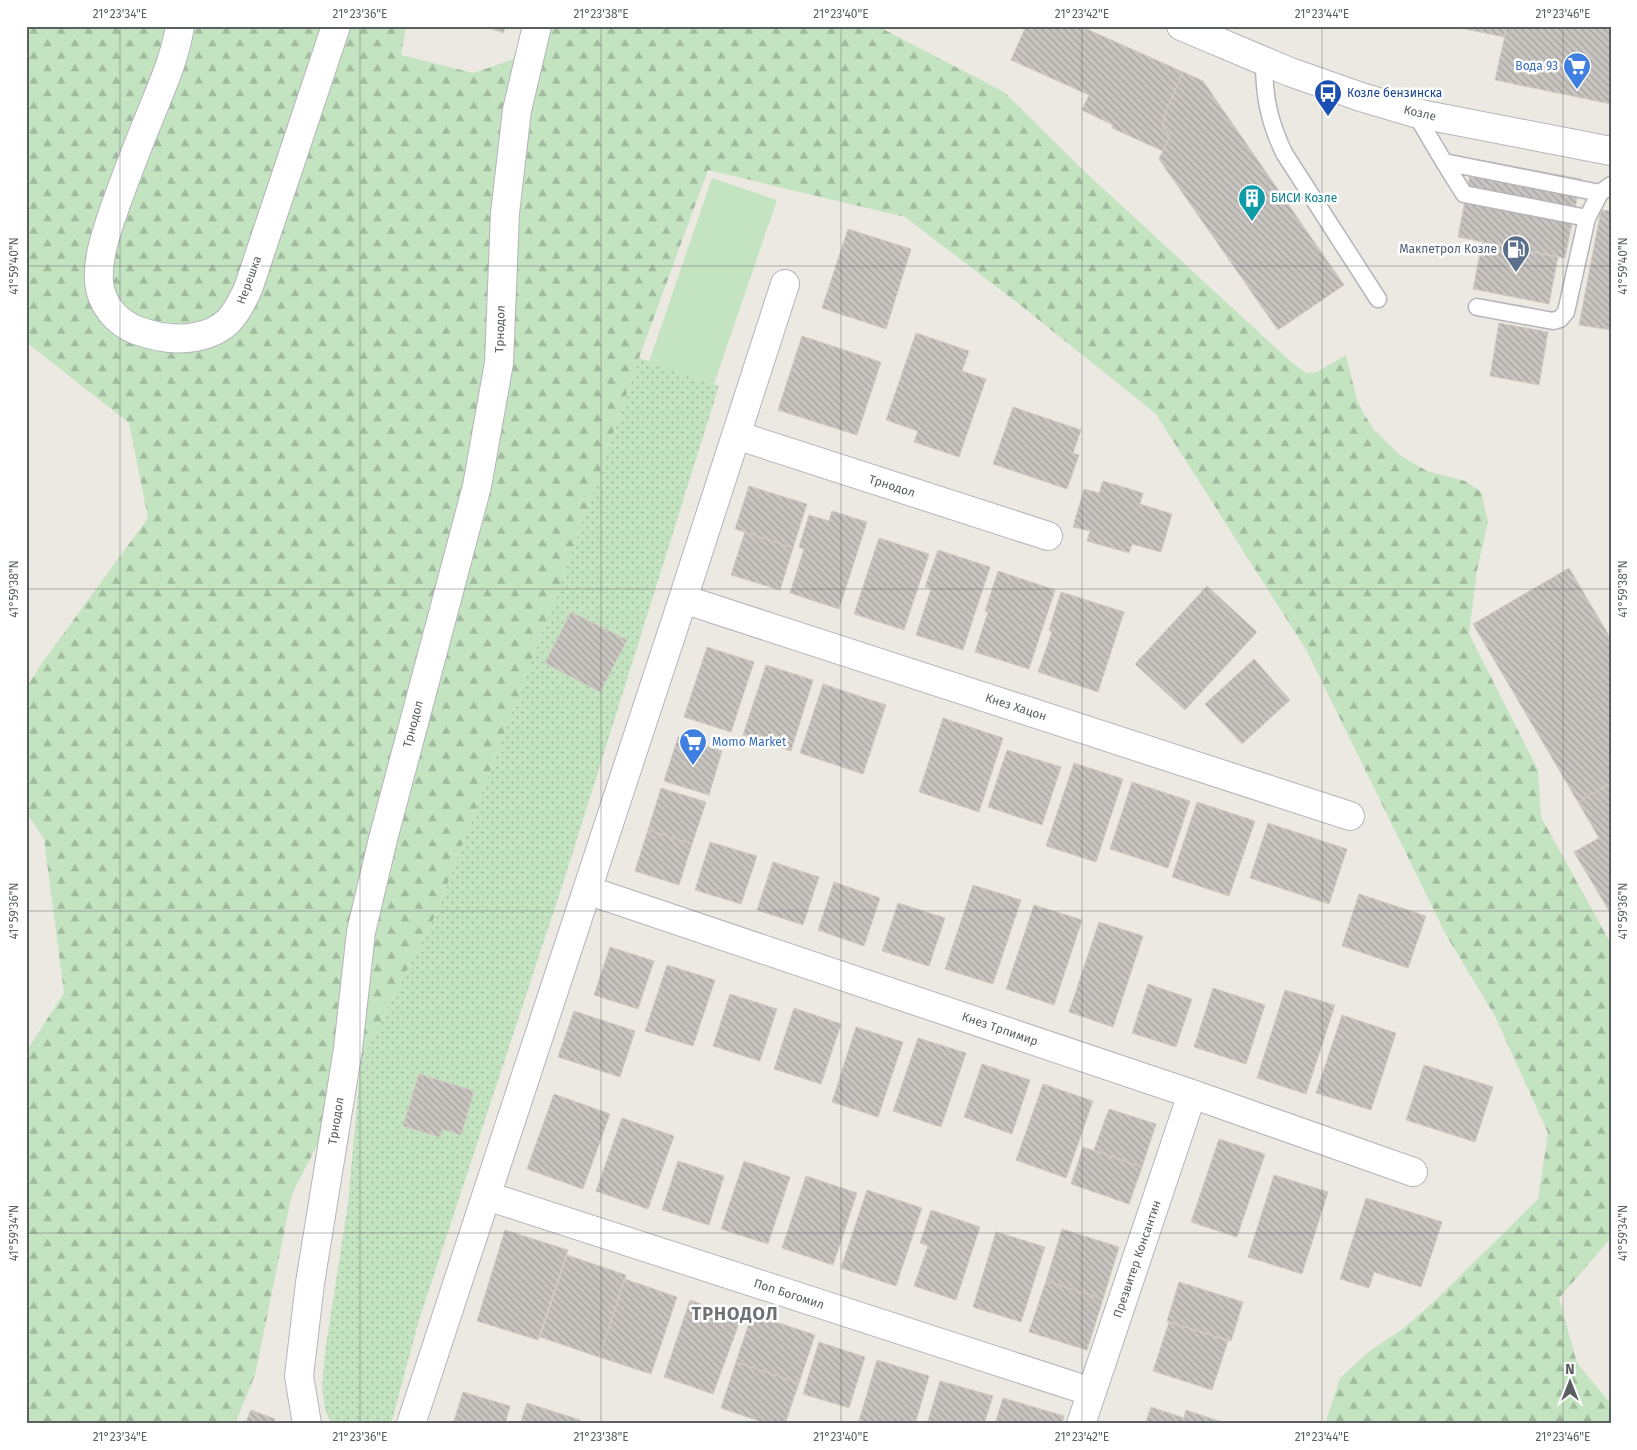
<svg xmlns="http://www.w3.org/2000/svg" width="1637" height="1450" font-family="'Fira Sans',sans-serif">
  <defs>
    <pattern id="grass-dots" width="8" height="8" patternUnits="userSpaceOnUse" patternTransform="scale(1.25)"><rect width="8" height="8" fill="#c4e3c0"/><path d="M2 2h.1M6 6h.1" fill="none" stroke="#a2bb9f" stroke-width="1.8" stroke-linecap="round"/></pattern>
    <pattern id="forest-firs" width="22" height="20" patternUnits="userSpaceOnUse" patternTransform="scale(1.25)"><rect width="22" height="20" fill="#c4e3c0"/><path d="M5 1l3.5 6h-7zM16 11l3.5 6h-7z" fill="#a2bb9f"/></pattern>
    <pattern id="building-back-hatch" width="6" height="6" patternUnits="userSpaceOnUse" patternTransform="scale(1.25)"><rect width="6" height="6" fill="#c8c4c0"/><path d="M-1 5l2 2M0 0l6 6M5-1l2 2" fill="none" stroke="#a5a29f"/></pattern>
  </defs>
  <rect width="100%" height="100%" fill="#ece9e2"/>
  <path fill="url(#grass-dots)" d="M639,358L719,386L566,874L419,1320L391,1424H332L325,1410L322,1388L325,1352L348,1203L361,1060L437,912L569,561Z"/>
  <path fill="url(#forest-firs)" d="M26,26H406L401,55L473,73L526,55L544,26H877L1004,92L1084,171L1290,361L1306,373L1317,372L1346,355L1357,400L1364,414L1374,430L1401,456L1427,471L1465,481L1481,492L1488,522L1477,570L1469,634L1538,770L1541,817L1611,944V1238L1559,1298L1577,1363L1611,1404V1424H1325L1340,1378L1371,1350L1404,1328L1438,1298L1538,1199L1548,1133L1495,1016L1446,935L1307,651L1156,414L1019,304L905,217L708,170L639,358L569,561L437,912L292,1194L255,1375L235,1424H26V1052L64,993L44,839L26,812V688L42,663L148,518L129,423L30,345L26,339Z"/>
  <path fill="#c4e3c0" d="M712,178L777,200L714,384L649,362Z"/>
  <path fill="url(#building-back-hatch)" stroke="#d1cac1" d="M485,26H506L503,33Z
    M1026,26H1080L1183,72L1164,116L1163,127L1170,136L1163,151L1112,128L1113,125L1082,110L1089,95L1011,60Z
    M1451,26H1507L1504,37Z
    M1507,26H1611V104L1495,80Z
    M1183,72L1203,81L1344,285L1278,330L1159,159L1170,136L1163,127L1164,116Z
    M1473,159L1581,179L1565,258L1458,237Z
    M1601,210L1611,211V330L1579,325Z
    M848,229L911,249L886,329L822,308Z
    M1482,243L1558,257L1549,304L1473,289Z
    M1499,323L1548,332L1539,385L1490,376Z
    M916,333L969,351L962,371L986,379L959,457L914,442L918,431L886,420Z
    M802,336L881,362L857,435L778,410Z
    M1013,407L1081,430L1073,453L1079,455L1067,489L993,464Z
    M1103,481L1143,493L1140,504L1172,514L1161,552L1132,544L1129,553L1087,541L1090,531L1073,527L1084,489L1099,493Z
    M749,486L807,504L793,548L735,529Z
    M832,511L867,522L839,609L790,593L804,549L799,547L809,515L829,521Z
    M745,532L793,548L780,590L731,575Z
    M879,538L929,554L904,630L854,614Z
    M938,550L990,567L963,650L916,635L931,589L925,587Z
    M1569,568L1611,639V783L1578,802L1473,624Z
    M998,571L1055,590L1029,669L975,652L988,612L985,611Z
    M1207,586L1257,632L1185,710L1135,664Z
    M1061,592L1124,612L1098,692L1038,672L1052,632L1049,630Z
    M571,612L627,640L600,692L545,663Z
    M707,647L754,662L731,732L684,717Z
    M1254,659L1290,700L1242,744L1205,704Z
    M766,665L813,680L791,751L743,735Z
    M823,684L886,705L863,774L800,753Z
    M943,718L1003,738L979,812L919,792Z
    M678,737L722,751L709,795L664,781Z
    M1007,750L1061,767L1042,825L988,807Z
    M1074,763L1123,779L1096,862L1046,846Z
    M1132,782L1190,801L1168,868L1110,849Z
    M1611,783V914L1574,852L1599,838L1578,802Z
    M661,788L706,802L692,844L648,830Z
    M1197,802L1255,821L1229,896L1172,877Z
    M1268,823L1347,849L1329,904L1250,878Z
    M648,830L692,844L679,885L635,871Z
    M710,842L757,856L741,904L695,890Z
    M773,862L819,877L803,925L757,910Z
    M834,882L880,898L864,946L818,930Z
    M973,885L1021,900L993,984L945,969Z
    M1359,894L1426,916L1408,968L1342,946Z
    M898,903L945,918L929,966L882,951Z
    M1034,905L1082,920L1054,1005L1006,989Z
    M1099,922L1143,936L1113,1027L1069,1012Z
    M610,947L654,961L638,1009L594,995Z
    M667,965L715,980L693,1046L645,1031Z
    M1148,984L1192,999L1176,1047L1132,1033Z
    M1213,988L1265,1005L1246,1064L1194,1047Z
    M1285,990L1335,1005L1306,1094L1257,1078Z
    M730,994L777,1009L760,1061L713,1046Z
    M794,1008L841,1024L821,1084L774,1069Z
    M574,1011L635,1031L620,1077L558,1057Z
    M1342,1015L1396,1033L1371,1110L1316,1093Z
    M856,1027L903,1042L878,1117L832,1102Z
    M918,1038L966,1053L941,1127L893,1111Z
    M982,1064L1030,1080L1012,1134L964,1117Z
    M1424,1065L1493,1087L1475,1142L1406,1120Z
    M419,1074L474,1091L461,1135L442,1129L440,1137L403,1126Z
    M1043,1084L1093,1101L1066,1178L1016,1160Z
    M554,1094L610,1114L583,1189L527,1169Z
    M1109,1109L1156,1124L1142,1167L1094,1150Z
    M622,1118L674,1136L648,1209L596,1191Z
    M1219,1139L1265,1154L1237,1237L1191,1222Z
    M1083,1147L1142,1167L1129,1204L1071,1184Z
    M678,1161L724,1176L709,1225L662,1210Z
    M744,1161L790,1177L768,1244L721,1229Z
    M1274,1175L1328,1192L1302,1274L1248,1257Z
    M806,1176L857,1193L833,1265L782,1248Z
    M867,1190L922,1208L896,1286L841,1268Z
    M1366,1198L1442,1222L1421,1287L1374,1272L1369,1288L1340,1279Z
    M931,1210L980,1227L956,1300L914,1286L928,1246L920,1243Z
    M1062,1229L1119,1247L1103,1299L1046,1281Z
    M505,1230L568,1250L538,1340L477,1321Z
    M996,1232L1045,1247L1021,1322L973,1307Z
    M567,1255L626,1275L599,1357L540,1337Z
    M625,1279L677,1297L651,1374L599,1357Z
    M1046,1281L1103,1299L1087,1350L1029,1332Z
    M1179,1282L1243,1302L1231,1341L1167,1321Z
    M690,1300L741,1318L713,1394L664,1377Z
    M752,1314L815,1335L799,1383L736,1362Z
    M1169,1322L1228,1341L1212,1390L1153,1371Z
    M819,1342L865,1357L849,1408L803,1394Z
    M877,1360L929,1376L915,1424H858Z
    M736,1362L799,1383L785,1424H768L721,1408Z
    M940,1381L993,1396L984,1424H927Z
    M463,1392L510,1406L505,1424H453Z
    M1003,1398L1064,1416L1062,1424H995Z
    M527,1403L580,1420L579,1424H520Z
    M1151,1407L1184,1418L1186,1410L1225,1423L1145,1424Z
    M251,1410L275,1419L273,1424H245Z"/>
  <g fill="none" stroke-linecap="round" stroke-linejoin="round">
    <g stroke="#b3b5b9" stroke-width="19">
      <path id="service" d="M1264,61C1264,97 1269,121 1284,153L1378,299
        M1415,113L1444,162L1600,193L1611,185
        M1444,162L1464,194L1587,218L1600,193
        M1477,307L1553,321L1560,319L1566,312L1587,218"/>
    </g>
    <g stroke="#b3b5b9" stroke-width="30">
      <path id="minor" d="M180,26C175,58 162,86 150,116C138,145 127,174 116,204C108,228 97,256 99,282C101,304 116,322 136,330C155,337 175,341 195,337C227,331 235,316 248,289L336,26
        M1181,26L1290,72L1361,97L1415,113L1611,151
        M736,435L1048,536
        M683,599L1350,816
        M587,890L1192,1094L1413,1172
        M487,1196L1092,1392
        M307,1424L299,1376L310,1283L348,1049L361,932L383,839L477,486L499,363L505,213L517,110L537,26
        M411,1424L683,599L785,284
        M1081,1424L1192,1094"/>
    </g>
    <use href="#service" stroke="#fff" stroke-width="16"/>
    <use href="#minor" stroke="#fff" stroke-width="28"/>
  </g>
  <path fill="none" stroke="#5b5f62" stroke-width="1" stroke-opacity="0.45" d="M120,26V1424M360,26V1424M601,26V1424M841,26V1424M1082,26V1424M1322,26V1424M1563,26V1424M26,266H1611M26,589H1611M26,911H1611M26,1233H1611"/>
  <defs>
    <g id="supermarket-pin" transform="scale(1.4375)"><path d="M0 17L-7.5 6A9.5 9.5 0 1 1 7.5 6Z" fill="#3f7fe0" stroke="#fff"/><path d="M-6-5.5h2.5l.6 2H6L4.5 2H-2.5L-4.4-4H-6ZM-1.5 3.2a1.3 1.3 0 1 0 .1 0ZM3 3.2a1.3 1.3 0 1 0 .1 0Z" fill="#fff"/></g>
    <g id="bus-pin" transform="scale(1.4375)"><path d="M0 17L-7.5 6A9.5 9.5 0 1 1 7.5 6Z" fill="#1a4fb4" stroke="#fff"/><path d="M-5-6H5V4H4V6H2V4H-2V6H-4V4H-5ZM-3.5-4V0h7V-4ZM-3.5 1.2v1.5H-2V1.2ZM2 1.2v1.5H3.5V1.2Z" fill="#fff"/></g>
    <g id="building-pin" transform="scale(1.4375)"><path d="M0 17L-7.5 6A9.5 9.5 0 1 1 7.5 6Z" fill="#0f9aa8" stroke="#fff"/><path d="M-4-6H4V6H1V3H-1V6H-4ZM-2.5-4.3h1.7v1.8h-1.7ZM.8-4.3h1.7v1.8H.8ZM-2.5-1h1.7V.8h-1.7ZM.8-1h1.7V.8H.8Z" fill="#fff"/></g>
    <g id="fuel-pin" transform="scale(1.4375)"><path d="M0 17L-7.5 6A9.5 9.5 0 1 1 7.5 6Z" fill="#5c6f8a" stroke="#fff"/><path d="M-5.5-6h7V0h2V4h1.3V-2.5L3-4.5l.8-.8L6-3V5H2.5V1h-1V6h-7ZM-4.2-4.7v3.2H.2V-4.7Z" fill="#fff"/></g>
  </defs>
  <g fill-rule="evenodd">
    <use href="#supermarket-pin" x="1577" y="66"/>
    <use href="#bus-pin" x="1328" y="93"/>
    <use href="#building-pin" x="1252" y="198"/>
    <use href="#fuel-pin" x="1516" y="249"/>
    <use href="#supermarket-pin" x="693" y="742"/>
  </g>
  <g text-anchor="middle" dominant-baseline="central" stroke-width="5" stroke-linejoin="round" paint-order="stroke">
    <g font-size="12" fill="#366cbe" stroke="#fff" text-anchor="end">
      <text x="1558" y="66">Вода 93</text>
      <text x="712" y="742" text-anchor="start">Momo Market</text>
    </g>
    <g font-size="12" fill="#164399" stroke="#fff" text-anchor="start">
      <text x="1347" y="93">Козле бензинска</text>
    </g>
    <g font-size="12" fill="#5b5f62" stroke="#fff">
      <text transform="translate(1420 113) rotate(13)">Козле</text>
      <text transform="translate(249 280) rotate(-70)">Нерешка</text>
      <text transform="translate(500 329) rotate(-88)">Трнодол</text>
      <text transform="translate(892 486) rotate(18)">Трнодол</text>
      <text transform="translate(1016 707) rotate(18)">Кнез Хацон</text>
      <text transform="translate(413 724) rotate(-75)">Трнодол</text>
      <text transform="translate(1000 1029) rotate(19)">Кнез Трпимир</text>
      <text transform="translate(336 1121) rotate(-81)">Трнодол</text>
      <text transform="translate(1137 1259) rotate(-71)">Презвитер Консантин</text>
      <text transform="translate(789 1294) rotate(18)">Поп Богомил</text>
    </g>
    <g font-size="12" fill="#0d838f" stroke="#fff" text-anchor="start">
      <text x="1271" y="198">БИСИ Козле</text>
    </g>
    <g font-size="12" fill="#4e5e75" stroke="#fff" text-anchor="end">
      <text x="1497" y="249">Макпетрол Козле</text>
    </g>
    <g font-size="18" font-weight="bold" letter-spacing="1" fill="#6c7174" stroke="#fff">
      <text x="735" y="1314">ТРНОДОЛ</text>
    </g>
  </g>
  <rect width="1637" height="1450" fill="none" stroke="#ffffff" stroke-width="55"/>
  <g transform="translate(1570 1382)" stroke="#ffffff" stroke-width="4" paint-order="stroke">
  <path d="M0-4L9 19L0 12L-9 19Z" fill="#5b5f62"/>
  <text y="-8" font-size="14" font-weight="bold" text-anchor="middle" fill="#5b5f62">N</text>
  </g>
  <rect x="28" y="28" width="1582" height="1394" fill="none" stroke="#5b5f62" stroke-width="2"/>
  <g font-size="12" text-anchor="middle" fill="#5b5f62">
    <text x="120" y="18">21°23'34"E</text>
    <text x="360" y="18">21°23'36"E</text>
    <text x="601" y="18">21°23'38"E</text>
    <text x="841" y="18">21°23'40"E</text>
    <text x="1082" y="18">21°23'42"E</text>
    <text x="1322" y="18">21°23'44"E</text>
    <text x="1563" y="18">21°23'46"E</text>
    <text transform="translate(14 266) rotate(-90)" y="4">41°59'40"N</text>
    <text transform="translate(1623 266) rotate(-90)" y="4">41°59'40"N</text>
    <text transform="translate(14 589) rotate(-90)" y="4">41°59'38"N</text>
    <text transform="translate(1623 589) rotate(-90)" y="4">41°59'38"N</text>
    <text transform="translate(14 911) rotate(-90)" y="4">41°59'36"N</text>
    <text transform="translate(1623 911) rotate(-90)" y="4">41°59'36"N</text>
    <text transform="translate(14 1233) rotate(-90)" y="4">41°59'34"N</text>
    <text transform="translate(1623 1233) rotate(-90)" y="4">41°59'34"N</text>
    <text x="120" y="1441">21°23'34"E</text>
    <text x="360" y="1441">21°23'36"E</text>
    <text x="601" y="1441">21°23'38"E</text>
    <text x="841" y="1441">21°23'40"E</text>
    <text x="1082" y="1441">21°23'42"E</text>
    <text x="1322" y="1441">21°23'44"E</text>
    <text x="1563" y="1441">21°23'46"E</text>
  </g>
</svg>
